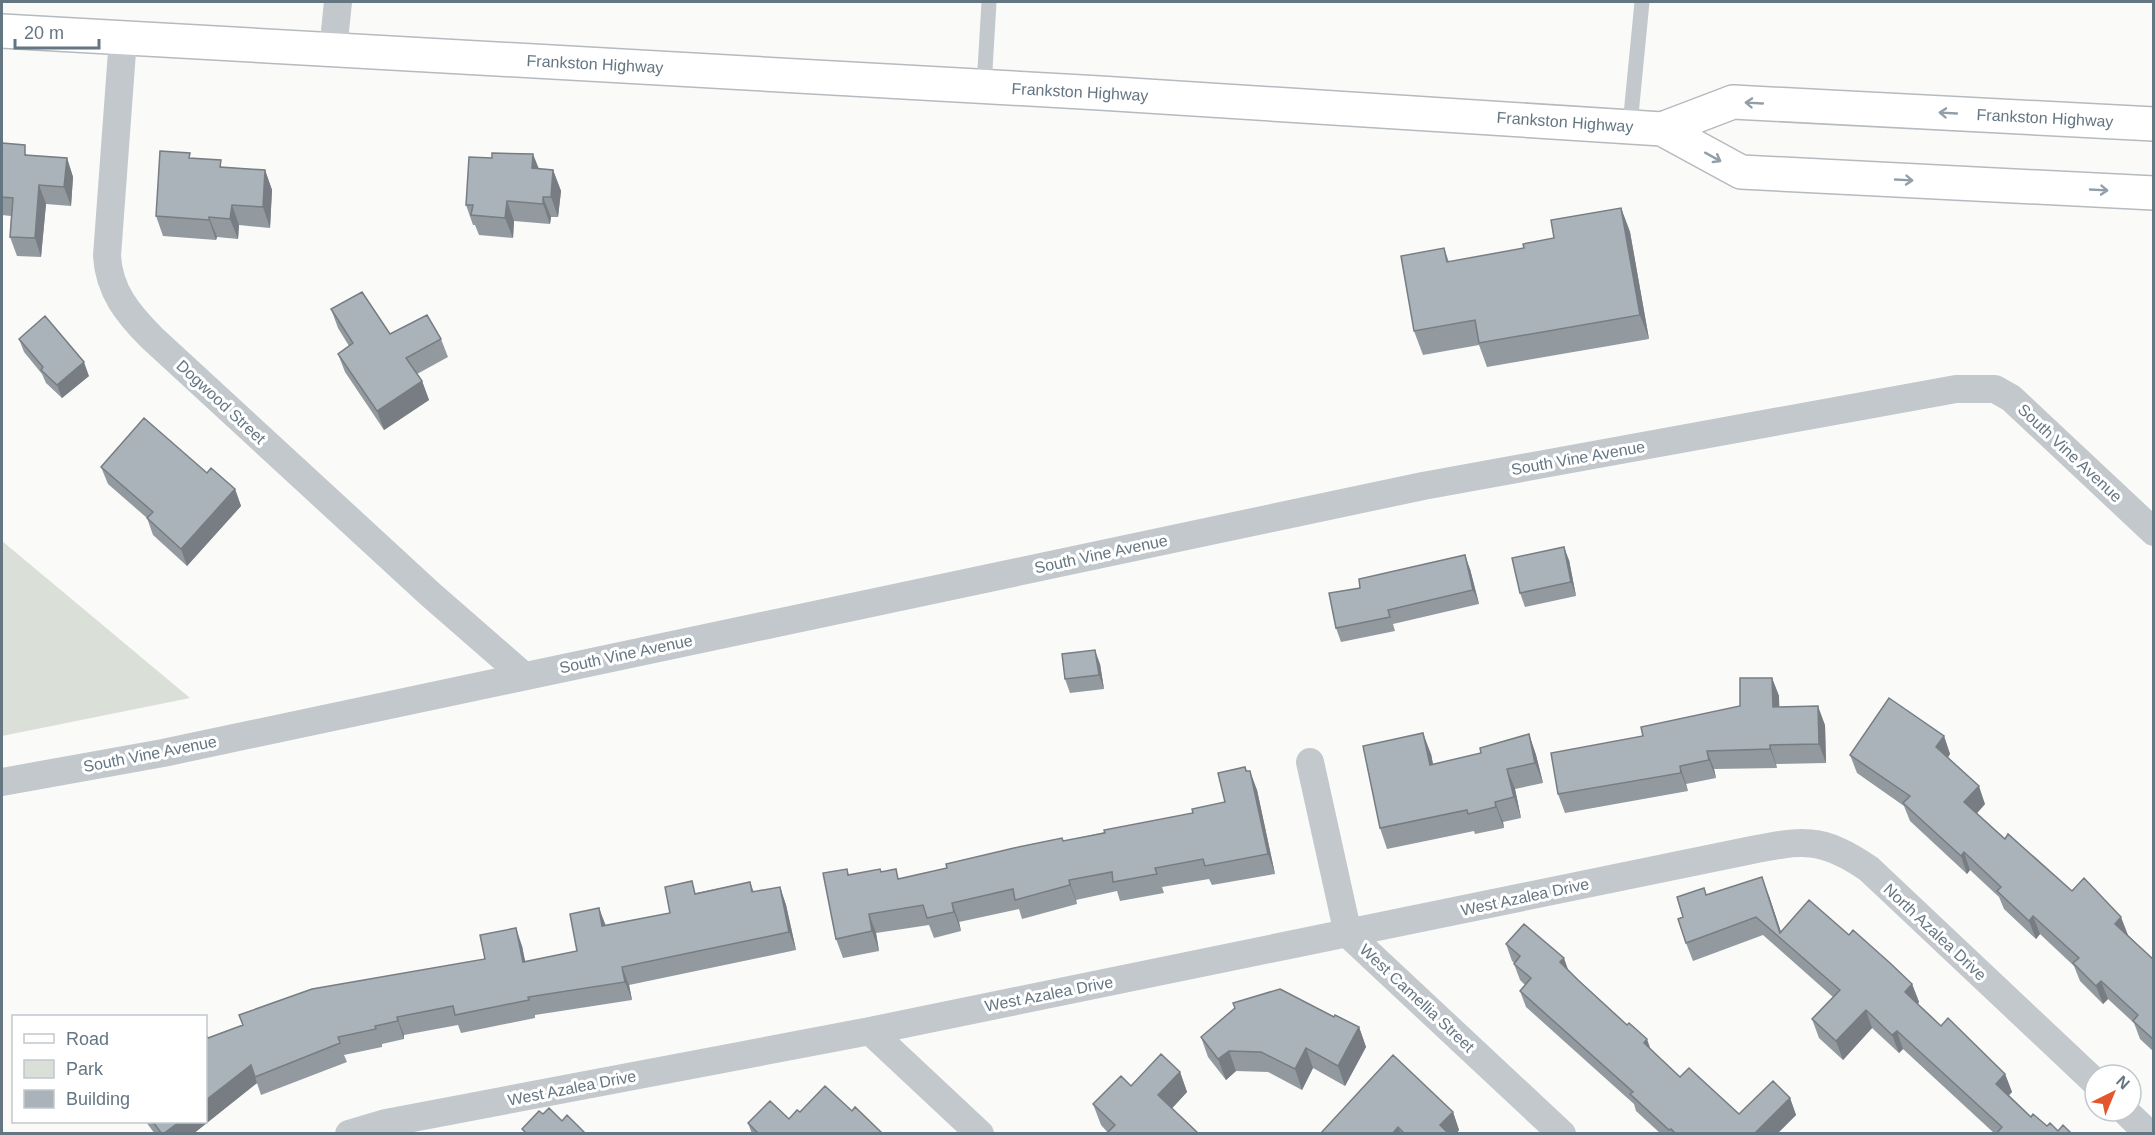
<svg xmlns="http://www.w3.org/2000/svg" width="2155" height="1135" font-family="Arial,sans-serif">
  <rect width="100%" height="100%" fill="#fafaf8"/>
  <path fill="#dadfd7" d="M2,541L190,698L2,736Z"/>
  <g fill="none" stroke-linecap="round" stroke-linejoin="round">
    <g stroke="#b5babe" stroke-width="36">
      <path id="primary" d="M2,31L1100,93L1662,129L1733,102L2154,124
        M1662,129L1741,172L2154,193"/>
    </g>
    <path stroke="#c3c8cc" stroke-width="15" d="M984,86L989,2
      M1630,125L1642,2"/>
    <path stroke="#c3c8cc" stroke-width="28" d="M123,38L107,256C109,291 128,314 152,338L430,594L524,676
      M333,50L338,2
      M1310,762L1348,934L1562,1134
      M2,782L163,753L1423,486L1956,389H1995L2011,398L2154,532
      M870,1031L980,1134
      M2125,1111L2149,1134
      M349,1134L386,1123L870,1031L1747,851C1801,840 1822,836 1869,869L2095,1082"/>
    <use href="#primary" stroke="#fff" stroke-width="33"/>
  </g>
  <path fill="#929a9f" d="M2,143L28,155L67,158L73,177L71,206L46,204L41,257L17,256L10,237L11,216L2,215Z
    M192,158L223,167L265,170L272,190L270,228L239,225L238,239L217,237L216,240L163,236L156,216Z
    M539,169L553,170L561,191L558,217H551L550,224L514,221L513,238L479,235L475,225H473L466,205Z
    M1621,208L1630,232L1649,339L1487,367L1479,345L1423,355L1414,331L1444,248L1449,262L1524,248L1554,238Z
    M331,309L390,334L441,339L448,357L417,374L422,381L429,400L384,430L345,372L338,354L349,346L338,328Z
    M19,339L89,376L62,398L46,383L42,374L24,352Z
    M101,467L207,473L235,489L241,506L187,566L153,535L147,518L108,484Z
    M1569,560L1576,596L1525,607L1520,593Z
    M1470,569L1479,604L1393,624L1395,631L1341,642L1336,628Z
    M1100,664L1104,689L1070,693L1065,679Z
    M1772,678L1779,696V707L1825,725L1826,763L1776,764L1777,768L1714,769L1716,778L1686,784L1688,791L1565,813L1558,794L1643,736L1740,706Z
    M1529,734L1536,755L1543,783L1515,789L1521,818L1503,822L1504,828L1475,834L1474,831L1387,849L1380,828L1431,754L1433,764L1481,753Z
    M1944,736L1950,754L1948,757L1985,804L1977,813L2005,839L2128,935L2154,960V1052L2140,1039L2134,1023L2108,999L2103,1004L2080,981L2074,966L2040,934L2036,939L2004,909L1999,897L1970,870L1967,874L1910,821L1904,806L1857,773L1850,755Z
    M1245,767L1257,790L1275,874L1212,885L1209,879L1162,887L1164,893L1120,901L1117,891L1076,900L1077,904L1022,919L1019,909L959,922L961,931L934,938L929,925L876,933L879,951L843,958L836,939L847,869L849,875L882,872L900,879L1063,841L1193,813L1225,802Z
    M750,882L754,892L780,887L786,905L796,950L629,985L632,1000L535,1015V1018L461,1033L458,1025L404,1035V1039L382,1044V1047L344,1055L347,1062L261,1095L257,1083L193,1134H155L146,1122H206L208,1038L485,959L522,946L525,962L577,951L599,908L605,926L670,913L696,893Z
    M1707,895L1769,896L1781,932L1849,935L1912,984L1919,1002L1918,1004L1941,1026L2005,1074L2012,1092L2009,1095L2031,1117L2047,1126L2058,1131L2072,1134H1995L1903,1049L1899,1053L1872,1028L1843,1060L1819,1038L1812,1019L1833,997L1763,935L1693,961L1686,943Z
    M1506,944L1568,970L1680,1077L1739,1114L1790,1098L1796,1115L1777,1134H1661L1636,1111L1634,1104L1526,1007L1520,991L1525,985L1520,980L1514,964V963L1512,961Z
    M1334,1017L1359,1027L1366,1047L1345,1086L1313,1068L1302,1090L1268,1072L1236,1071L1226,1080L1208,1057L1201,1037Z
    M1180,1072L1187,1092L1172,1108L1199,1134H1109L1101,1125L1093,1104L1131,1086Z
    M852,1111L883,1134H752L748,1123L789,1119L800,1112Z
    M1453,1112L1459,1130L1456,1134H1320Z"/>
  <path fill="#777d82" d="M533,154L541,174L532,168Z
    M67,158L73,177L71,206L64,187Z
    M265,170L272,190L270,228L263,207Z
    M553,170L561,191L558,217L551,197Z
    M39,185L46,204L41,257L35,238Z
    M543,197L551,217L550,224L543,204Z
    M507,201L514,221L513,238L505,218Z
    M232,205L239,225L238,239L230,219Z
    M1621,208L1630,232L1649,339L1640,315Z
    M209,217L217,237L216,240L209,220Z
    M84,362L89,376L62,398L57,385Z
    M422,381L429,400L384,430L377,411Z
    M235,489L241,506L187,566L181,549Z
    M1564,547L1569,560L1576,596L1571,582Z
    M1465,555L1470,569L1479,604L1473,590Z
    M1095,650L1100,664L1104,689L1099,675Z
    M1772,678L1779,696L1780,726L1773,707Z
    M1818,706L1825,725L1826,763L1819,744Z
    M1423,733L1431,754L1437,785L1430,765Z
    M1529,734L1536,755L1543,783L1535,763Z
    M1944,736L1950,754L1943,765L1936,747Z
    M1770,745L1776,764L1777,768L1770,749Z
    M1707,751L1714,769L1716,778L1709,760Z
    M1680,766L1686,784L1688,791L1681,773Z
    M1507,769L1515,789L1521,818L1514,797Z
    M1250,771L1257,790L1275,874L1268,854Z
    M1979,786L1985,804L1971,820L1964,802Z
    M1495,802L1503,822L1504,828L1496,807Z
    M1964,852L1970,870L1967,874L1961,856Z
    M1762,877L1769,896L1784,941H1783Z
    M1069,880L1076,900L1077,904L1070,885Z
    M780,887L786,905L796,950L789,932Z
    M952,903L959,922L961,931L954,912Z
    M599,908L606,926H602Z
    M869,914L876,933L879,951L872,931Z
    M2033,916L2040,934L2036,939L2029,921Z
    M2121,917L2128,935L2122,942L2115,924Z
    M516,928L522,946L529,980L523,962Z
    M1564,958L1570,975L1560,962Z
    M622,967L629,985L632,1000L625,982Z
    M2101,981L2108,999L2103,1004L2096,986Z
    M1912,984L1919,1002L1912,1010L1905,992Z
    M1866,1010L1872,1028L1843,1060L1836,1041Z
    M397,1017L404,1035V1039L398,1021Z
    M1359,1027L1366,1047L1345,1086L1338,1066Z
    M1897,1031L1903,1049L1899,1053L1892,1035Z
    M1647,1039L1653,1056L1644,1043Z
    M1306,1048L1313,1068L1302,1090L1295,1069Z
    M1229,1051L1236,1071L1226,1080L1218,1059Z
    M251,1065L257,1083L193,1134H163L179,1122H206V1100Z
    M1180,1072L1187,1092L1166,1115L1158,1095Z
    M2005,1074L2012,1092L2002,1102L1996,1084Z
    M1790,1098L1796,1115L1777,1134H1754Z
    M1453,1112L1459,1130L1456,1134H1443L1440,1125Z
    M1398,1127L1401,1134H1392Z"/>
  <path fill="#aab3b9" stroke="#777d82" stroke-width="1.5" d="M2,143L25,145V155L67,158L64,187L39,185L35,238L10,237L13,198L2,197Z
    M160,151L190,153L189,158L221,160L220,167L265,170L263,207L232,205L230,219L209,217V220L156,216Z
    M492,153L533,154L532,168L553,170L551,197H543V204L507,201L505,218L471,215L473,205H466L469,157L492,158Z
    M1621,208L1640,315L1479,343L1475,320L1414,331L1401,256L1444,248L1447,262L1524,248L1523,244L1554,238L1551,220Z
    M362,292L390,334L427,315L441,339L406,358L422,381L377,411L338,354L353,343L331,309Z
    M45,316L84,362L57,385L41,370L43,367L19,339Z
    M144,418L207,473L211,468L235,489L181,549L147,518L153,512L101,467Z
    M1564,547L1571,582L1520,593L1512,558Z
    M1465,555L1473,590L1388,610L1390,617L1336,628L1329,593L1360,588L1359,579Z
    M1095,650L1099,675L1065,679L1062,654Z
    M1740,678H1772L1773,707L1818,706L1819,744L1770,745V749L1707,751L1709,760L1680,766L1681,773L1558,794L1551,753L1643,736L1641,727L1740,706Z
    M1889,698L1944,736L1936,747L1979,786L1964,802L2005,839L2008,834L2072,891L2084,878L2121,917L2115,924L2154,960V1040L2133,1021L2138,1015L2101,981L2096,986L2073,963L2079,958L2033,916L2029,921L1997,891L2001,887L1964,852L1961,856L1903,803L1910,796L1850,755Z
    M1423,733L1430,765L1481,753L1480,748L1529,734L1535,763L1507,769L1514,797L1495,802L1496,807L1468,814L1467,810L1380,828L1363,746Z
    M1245,767L1246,771H1250L1268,854L1205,866L1203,859L1155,868L1157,874L1113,882L1112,872L1069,880L1070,885L1015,900L1013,889L952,903L954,912L927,918L923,905L869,914L872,931L836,939L823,873L847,869L848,875L880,869L881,872L896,869L898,879L947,868L946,864L1014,848L1062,838L1063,841L1105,833L1104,830L1193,813L1192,809L1225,802L1218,773Z
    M1762,877L1780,933L1809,900L1849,935L1853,930L1890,963L1912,984L1905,992L1941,1026L1948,1018L2005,1074L1996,1084L2031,1117L2033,1114L2047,1126L2050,1123L2058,1131L2063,1125L2072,1134H1996L2002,1127L1897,1031L1892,1035L1866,1010L1836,1041L1812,1019L1840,990L1756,917L1686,943L1678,919L1683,917L1677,897L1704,888L1706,895Z
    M692,881L695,894L750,882L752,892L780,887L789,932L622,967L625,982L528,997L529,1000L455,1015L453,1006L397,1017L398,1021L375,1026L376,1029L338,1037L340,1043L255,1077L251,1065L206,1100V1035L208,1038L243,1025L239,1015L312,989L485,959L480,935L516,928L523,962L577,951L570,914L599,908L602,926L670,913L665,887Z
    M1524,924L1564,958L1560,962L1578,980L1627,1025L1629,1023L1647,1039L1644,1043L1680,1077L1689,1068L1739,1114L1773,1081L1790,1098L1754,1134H1676L1671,1129L1669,1130L1630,1094L1633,1092L1520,991L1531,978L1514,964L1520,956L1506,944Z
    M1280,989L1334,1017L1335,1015L1359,1027L1338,1066L1306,1048L1295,1069L1261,1052L1229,1051L1218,1059L1201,1037L1235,1008L1233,1003Z
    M1161,1054L1180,1072L1158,1095L1199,1134H1110L1108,1132L1115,1125L1093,1104L1121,1076L1131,1086Z
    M1393,1055L1453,1112L1440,1125L1449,1134H1405L1398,1127L1392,1134H1320Z
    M825,1086L852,1111L855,1107L883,1134H759L748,1123L770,1101L789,1119L797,1110L800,1112Z
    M549,1108L562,1121L567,1115L586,1134H527L522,1129L539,1111L543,1114Z
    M153,1122H179L163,1134H162Z"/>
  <defs><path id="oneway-shaft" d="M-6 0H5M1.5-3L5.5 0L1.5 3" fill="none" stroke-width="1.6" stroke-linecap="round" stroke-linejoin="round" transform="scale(1.5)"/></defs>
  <g stroke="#939fa8">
    <use href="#oneway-shaft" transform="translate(1754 103) rotate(-177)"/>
    <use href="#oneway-shaft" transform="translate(1948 113) rotate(-177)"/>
    <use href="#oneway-shaft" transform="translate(1713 157) rotate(29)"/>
    <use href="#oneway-shaft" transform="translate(1904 180) rotate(3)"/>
    <use href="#oneway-shaft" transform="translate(2099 190) rotate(3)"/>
  </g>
  <g text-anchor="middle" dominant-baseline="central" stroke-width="6" stroke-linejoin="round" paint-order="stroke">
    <g font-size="16" fill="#657683" stroke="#fff">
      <text transform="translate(595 64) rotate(3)">Frankston Highway</text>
      <text transform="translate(1080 92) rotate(3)">Frankston Highway</text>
      <text transform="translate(2045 118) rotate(3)">Frankston Highway</text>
      <text transform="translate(1565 122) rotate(4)">Frankston Highway</text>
      <text transform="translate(221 402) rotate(43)">Dogwood Street</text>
      <text transform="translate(2070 453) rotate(43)">South Vine Avenue</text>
      <text transform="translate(1578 458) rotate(-10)">South Vine Avenue</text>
      <text transform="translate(1101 554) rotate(-12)">South Vine Avenue</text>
      <text transform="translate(626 654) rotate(-12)">South Vine Avenue</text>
      <text transform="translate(150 754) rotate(-11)">South Vine Avenue</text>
      <text transform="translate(1525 897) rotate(-12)">West Azalea Drive</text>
      <text transform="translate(1935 932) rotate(43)">North Azalea Drive</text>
      <text transform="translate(1049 994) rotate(-11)">West Azalea Drive</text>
      <text transform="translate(1417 998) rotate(43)">West Camellia Street</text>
      <text transform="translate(572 1088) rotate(-11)">West Azalea Drive</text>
    </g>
  </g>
  <rect width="2155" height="1135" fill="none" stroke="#657683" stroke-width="6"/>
  <rect x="12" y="1015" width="195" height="108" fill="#ffffff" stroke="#c1c8cd" stroke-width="1.5"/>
  <rect x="24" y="1034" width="30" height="9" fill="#ffffff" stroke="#c1c8cd" stroke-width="1.5"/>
  <text x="66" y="1045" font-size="18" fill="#657683">Road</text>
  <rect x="24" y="1060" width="30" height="18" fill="#dadfd7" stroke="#c1c8cd" stroke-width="1.5"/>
  <text x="66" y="1075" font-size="18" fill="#657683">Park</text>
  <rect x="24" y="1090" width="30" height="18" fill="#aab3b9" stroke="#c1c8cd" stroke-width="1.5"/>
  <text x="66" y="1105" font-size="18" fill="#657683">Building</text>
  <g transform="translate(2113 1093) rotate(43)"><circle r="28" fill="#ffffff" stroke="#c1c8cd" stroke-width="1.5"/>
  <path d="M0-4.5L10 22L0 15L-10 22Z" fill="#e4572e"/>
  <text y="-9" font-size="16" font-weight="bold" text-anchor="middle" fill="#657683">N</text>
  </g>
  <path d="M15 39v9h84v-9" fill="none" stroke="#657683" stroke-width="3"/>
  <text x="24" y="39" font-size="18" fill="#657683" stroke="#ffffff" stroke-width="4.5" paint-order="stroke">20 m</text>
</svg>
